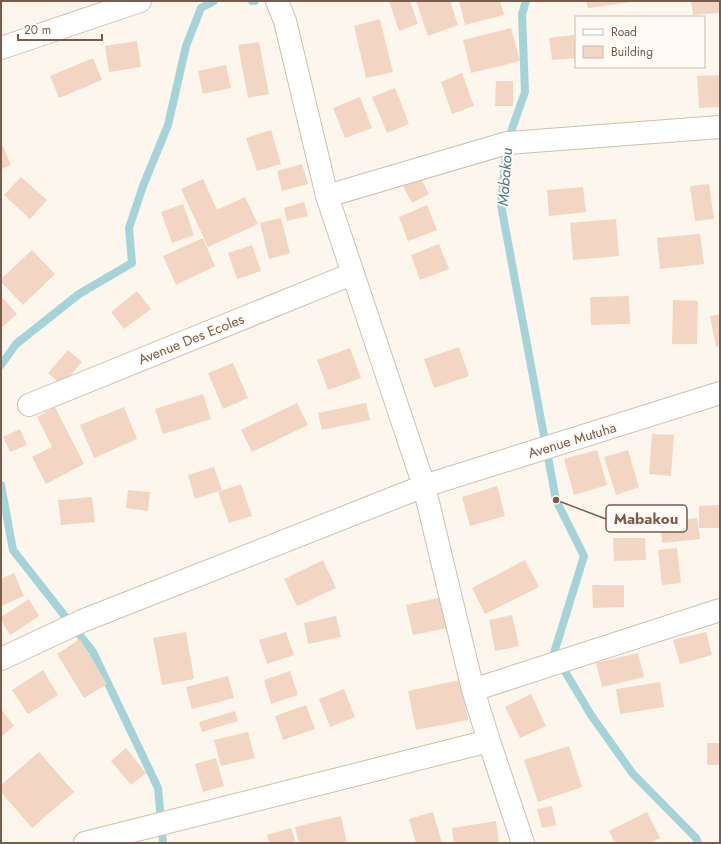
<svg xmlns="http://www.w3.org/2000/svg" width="721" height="844" font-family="Jost,sans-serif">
  <rect width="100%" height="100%" fill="#fdf6ec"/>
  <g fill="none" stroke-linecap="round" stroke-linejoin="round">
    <path stroke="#a5d3da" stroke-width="8" d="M252,1H255
      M526,1L522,14L525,92L507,143L501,205L556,500L584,556L554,653L591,715L633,774L696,838L698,843
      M1,365L16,344L79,294L132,263L129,228L143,186L168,125L186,46L201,8L214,1
      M1,485L13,550L93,652L158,788L163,843"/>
  </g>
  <path fill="#f3d5c3" d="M389,1H410L418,24L399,31Z
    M416,1H450L458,25L428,36Z
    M459,1H500L504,15L465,25Z
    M586,1H631V2L588,8Z
    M691,1H720V13L693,15Z
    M380,19L393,72L366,78L354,26Z
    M511,28L520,61L471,73L463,40Z
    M574,35L576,58L552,60L549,38Z
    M137,41L141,67L109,72L105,46Z
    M259,42L269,94L248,98L238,45Z
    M93,58L102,80L59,98L50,76Z
    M226,65L231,88L203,94L198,71Z
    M462,73L474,106L452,114L441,82Z
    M720,75V107L699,108L697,76Z
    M496,81H513V106H495Z
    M395,88L409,124L387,133L372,97Z
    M360,97L372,128L345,138L333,108Z
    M271,130L281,164L257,171L246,138Z
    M1,142L11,165L1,169Z
    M302,164L308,184L282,191L277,171Z
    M21,177L47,200L30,219L4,195Z
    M420,177L429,194L412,203L403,186Z
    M203,179L217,210L245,197L258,224L208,247L181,189Z
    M709,184L714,219L695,221L690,186Z
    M583,187L586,212L549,216L547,190Z
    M304,202L308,216L287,221L284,208Z
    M183,204L194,235L172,243L161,212Z
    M427,205L437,230L408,241L399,217Z
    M281,218L290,253L269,259L260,223Z
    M616,219L619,256L573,260L570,223Z
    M700,234L704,264L660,269L657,238Z
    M203,238L215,266L176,285L163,256Z
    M439,244L449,269L420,280L411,255Z
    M252,245L261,271L237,279L228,253Z
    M32,250L55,274L23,305L1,282V279Z
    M137,291L151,309L124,329L111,312Z
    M1,296L17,314L1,328Z
    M629,296L630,324L591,325L590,297Z
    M673,300L698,301L697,344H672Z
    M720,314V346L716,347L710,316Z
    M459,347L469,376L434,388L424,359Z
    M350,348L361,378L328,390L317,360Z
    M68,350L82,362L62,385L48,373Z
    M233,363L248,398L223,409L208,373Z
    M203,394L211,419L163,434L155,409Z
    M297,403L308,425L252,452L241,430Z
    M366,403L370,420L322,430L318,413Z
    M55,407L84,464L46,484L32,457L52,447L37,417Z
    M124,407L137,439L94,458L80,425Z
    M20,429L27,445L10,452L3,437Z
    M652,434L674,435L671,476L649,474Z
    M597,450L607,485L574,495L564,459Z
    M628,450L639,487L616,495L604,457Z
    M214,467L222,490L195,499L188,475Z
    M241,484L252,516L229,523L218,492Z
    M497,486L505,516L470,526L462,497Z
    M128,490L150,492L148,511L126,508Z
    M92,497L95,522L61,525L58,500Z
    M720,505V528H699V506Z
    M697,518L700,539L662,543L660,523Z
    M613,538H645L646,560L614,561Z
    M677,548L681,583L662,585L658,550Z
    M323,560L336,588L297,606L284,579Z
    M525,560L539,587L485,614L472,588Z
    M14,573L24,596L1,606V579Z
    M592,585H624V607L593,608Z
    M442,597L448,628L413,635L406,605Z
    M29,599L39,616L10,635L1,620V617Z
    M512,615L519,646L495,651L489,620Z
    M336,616L341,637L308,644L304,623Z
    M186,632L194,679L162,685L153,638Z
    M286,632L294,655L267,664L259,640Z
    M706,632L712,655L680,664L673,640Z
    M80,639L107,684L84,698L57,654Z
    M638,653L644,677L602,687L596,663Z
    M43,670L58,695L28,714L12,690Z
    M290,671L298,695L271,704L264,680Z
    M228,676L234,698L192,709L186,687Z
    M460,680L468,720L416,730L408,691Z
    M660,682L664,707L620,714L616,689Z
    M344,689L355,717L330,727L319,699Z
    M531,694L546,726L520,738L505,707Z
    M306,705L315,729L283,740L275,716Z
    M1,709L14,726L1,737Z
    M235,711L238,721L202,732L199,722Z
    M248,732L255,758L221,766L214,740Z
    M707,743H720V765H707Z
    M569,746L582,787L538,802L524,760Z
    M126,748L146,773L131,785L111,761Z
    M39,752L74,792L32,828L1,792V785Z
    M216,758L224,786L203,792L195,764Z
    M552,806L556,825L542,828L537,809Z
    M433,812L442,843H416L409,819Z
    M647,812L660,838L649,843H615L609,831Z
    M341,816L347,843H299L295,827Z
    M496,821L499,843H454L452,828Z
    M291,828L296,843H269L267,835Z"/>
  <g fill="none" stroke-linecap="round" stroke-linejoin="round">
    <g stroke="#d1beb0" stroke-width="24">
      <path id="minor" d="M277,1L285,21L327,196L424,486L473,690L489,741L523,843
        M1,48L140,1
        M327,196L507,143L720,127
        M29,405L352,274
        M1,659L82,621L424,486L720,393
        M473,690L720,610
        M85,843L489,741"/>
    </g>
    <use href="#minor" stroke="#fff" stroke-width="22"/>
  </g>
  <g text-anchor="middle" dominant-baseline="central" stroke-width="4" stroke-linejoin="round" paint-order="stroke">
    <g font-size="14" fill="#7a5c4d" stroke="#fffaf3">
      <text transform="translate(191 339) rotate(-22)">Avenue Des Ecoles</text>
      <text transform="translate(572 440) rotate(-17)">Avenue Mutuha</text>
    </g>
    <g font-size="15" font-style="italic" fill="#437c86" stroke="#fffaf3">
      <text transform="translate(505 177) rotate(-86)">Mabakou</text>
    </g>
  </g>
  <path fill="none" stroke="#7a5c4d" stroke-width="1.5" d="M556 500L606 519"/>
  <circle fill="#7a5c4d" stroke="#fffaf3" stroke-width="1.5" cx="556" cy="500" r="4"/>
  <rect fill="#fffaf3" stroke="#7a5c4d" stroke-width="1.5" x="606" y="505" width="81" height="27" rx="4"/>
  <g font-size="15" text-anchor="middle" font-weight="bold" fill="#7a5c4d">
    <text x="646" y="524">Mabakou</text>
  </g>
  <rect width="721" height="844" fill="none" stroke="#7a5c4d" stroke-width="4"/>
  <rect x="575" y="16" width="130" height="52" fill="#fffaf3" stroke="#cabbb1"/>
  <rect x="583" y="29" width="20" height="6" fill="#ffffff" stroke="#cabbb1"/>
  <text x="611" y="36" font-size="12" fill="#7a5c4d">Road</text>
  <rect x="583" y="46" width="20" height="12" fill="#f3d5c3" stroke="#cabbb1"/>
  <text x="611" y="56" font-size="12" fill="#7a5c4d">Building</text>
  <path d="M18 34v6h84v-6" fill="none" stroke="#7a5c4d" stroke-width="2"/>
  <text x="24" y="34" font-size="12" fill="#7a5c4d" stroke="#fffaf3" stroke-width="3" paint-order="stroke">20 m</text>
</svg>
